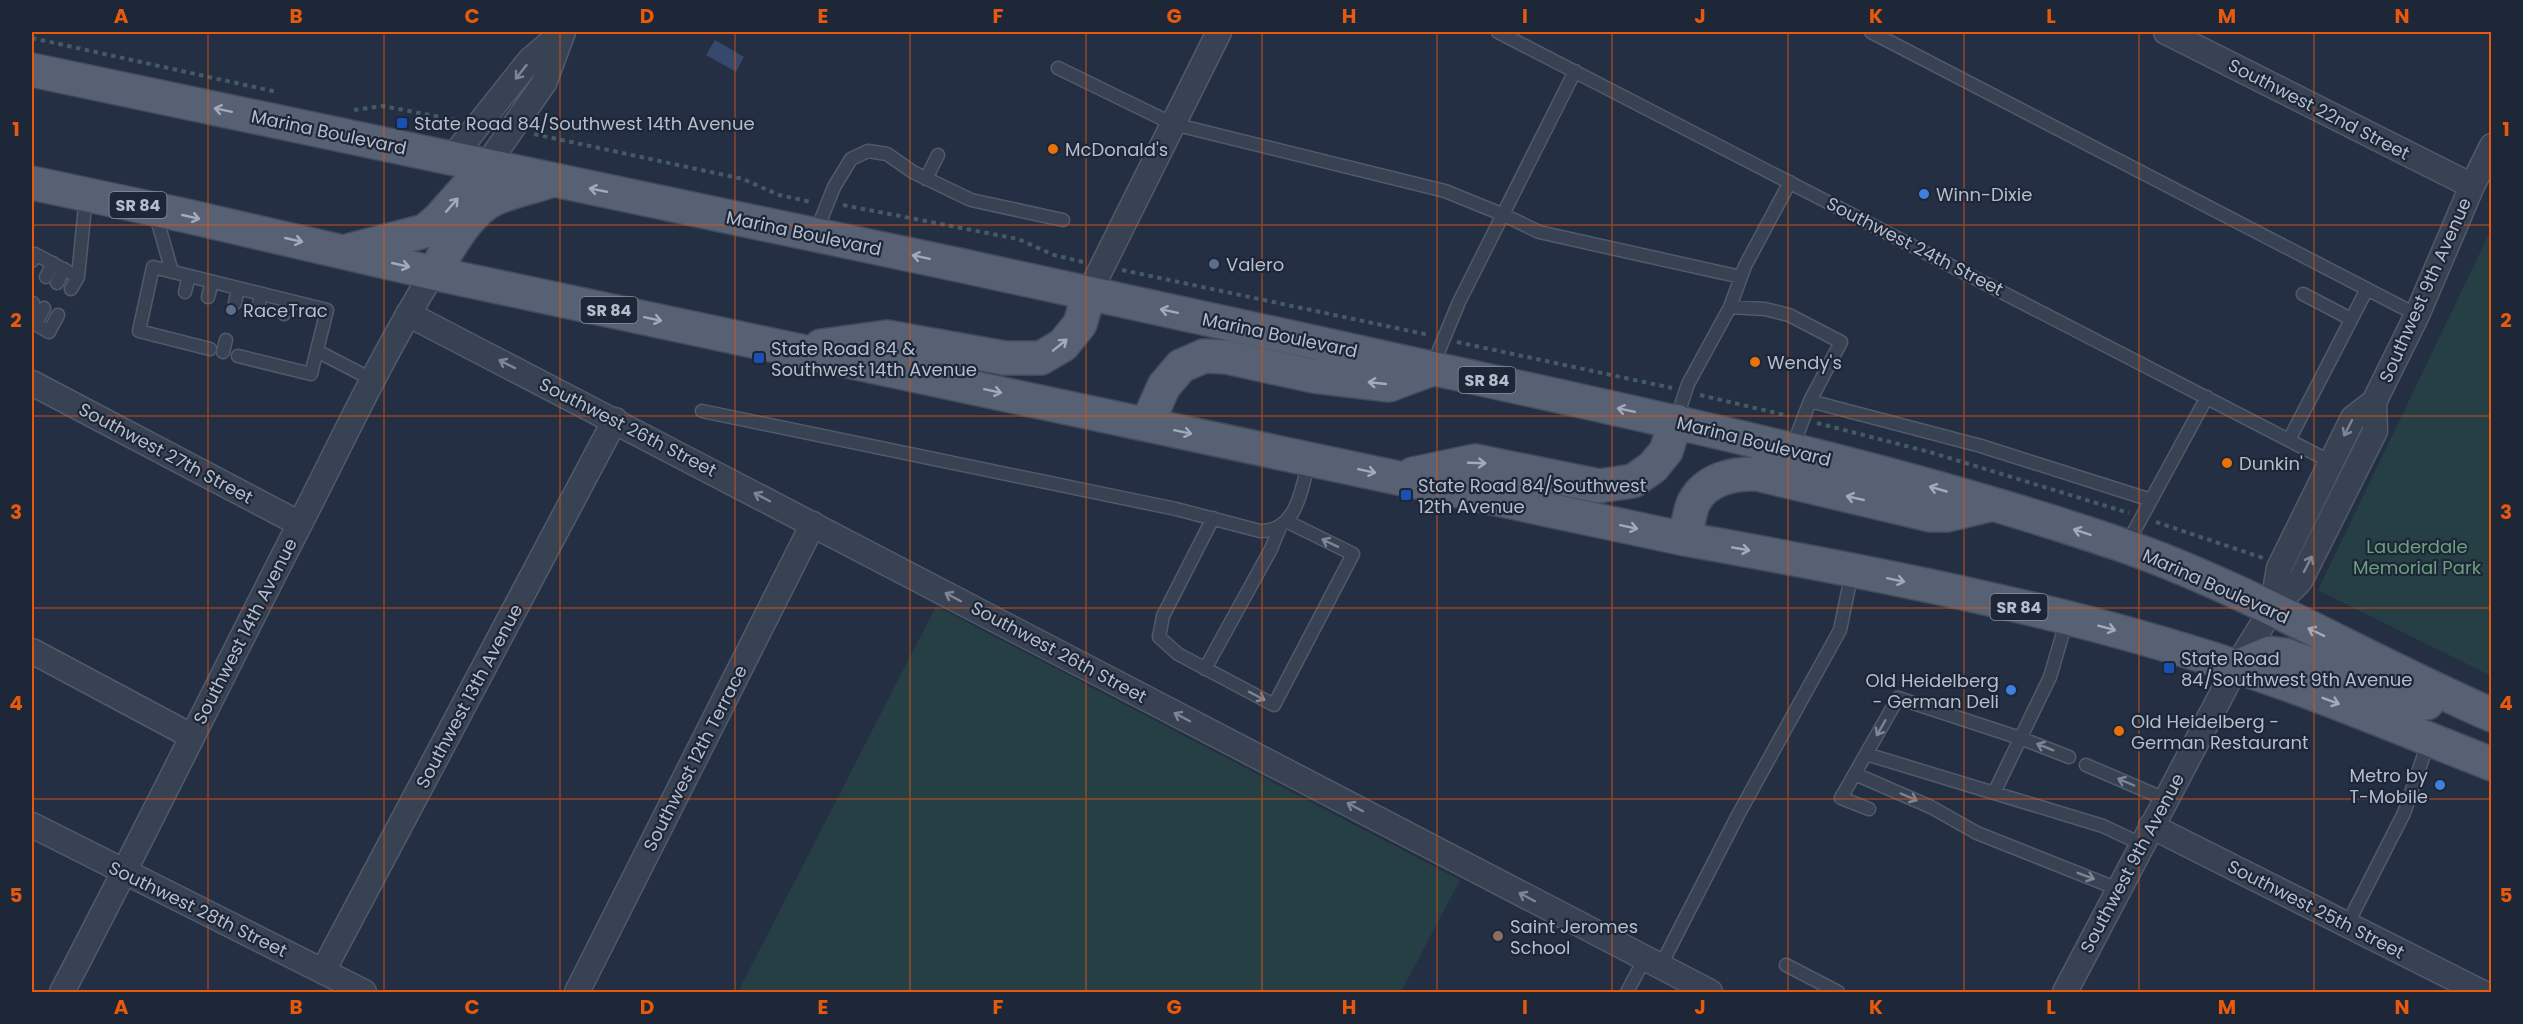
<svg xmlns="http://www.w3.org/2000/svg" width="2523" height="1024" font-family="Poppins,sans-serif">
  <rect width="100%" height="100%" fill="#242f44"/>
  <path fill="#263f45" d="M2491,230V676L2318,590Z
    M936,606L1460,880L1401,992H738Z"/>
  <path fill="#36496c" d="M715,40L744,57L736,72L706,55Z"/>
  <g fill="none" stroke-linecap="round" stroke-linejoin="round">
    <g stroke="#515a6a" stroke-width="15">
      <path id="service" d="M1498,32L2331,462
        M1871,32L2417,315
        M1058,68L1173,124L1445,191L1504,215L1539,232L1741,277
        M926,179L938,155
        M155,212L172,272
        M816,232L834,187L851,159L868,151L887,154L913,172L971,200L1063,220
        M32,261L35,254L78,277L86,196
        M46,277L53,263
        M57,283L64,269
        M71,289L78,277
        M185,292L189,276
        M2303,294L2351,319
        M208,297L212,282
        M235,303L238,288
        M32,306L33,303
        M1730,307L1765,309L1789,315L1841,342L1810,401L1792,448
        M258,308L261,294
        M284,314L287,300
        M32,322L49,332L58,315
        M35,324L44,308
        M210,349L139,331L153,267L327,310L311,374L238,356
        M317,351L373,380
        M223,352L226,340
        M1432,367L1459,302L1575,71
        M1810,401L1981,446L2151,500
        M702,411L1176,509L1260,531C1297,532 1302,488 1309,460
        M1676,420L1688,384L1730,307L1745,266L1790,182
        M2289,440L2367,289
        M1213,518L1163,616L1159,637L1178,654L1274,705L1353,554L1286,521
        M2126,546L2207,397
        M1205,669L1271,549L1280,527
        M1866,754L1898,698L2020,738L2069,757
        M2086,765L2165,799
        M1855,774L1931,807L1977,833L2118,889
        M1994,793L2050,677L2067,619
        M1869,809L1841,798L1866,754L2103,826L2141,844
        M2347,925L2404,813L2429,740
        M1786,965L1838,992
        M1660,967L1738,815L1840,630L1852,572
        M1627,992L1645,958"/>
    </g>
    <g stroke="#515a6a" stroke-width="27">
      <path id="minor" d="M2166,32L2472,186
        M452,158L530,60L563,32
        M486,166L544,83L563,32
        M1089,293L1219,32
        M408,314L1710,992
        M32,383L300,524
        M2272,609L2279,568L2353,418L2374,402L2417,315L2472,186L2492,146
        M32,651L191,736
        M32,825L364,992
        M2151,826L2481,992
        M323,971L615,420
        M62,992C146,832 225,669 308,508C348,429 386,348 433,273
        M577,992L813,524
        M2065,992L2236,667L2272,609L2300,581L2375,431L2374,402"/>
    </g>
    <g stroke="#424b5c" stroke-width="36">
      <path id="primary" d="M32,70C466,161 902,251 1336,347C1599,406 1864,457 2119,544C2247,588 2367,661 2492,715
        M32,183L187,216L433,273L1685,539C1870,572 2059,608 2237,667C2323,695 2407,731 2492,764
        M351,250L425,231L440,218L486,166
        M433,273C450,248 467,211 496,198C513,191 532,187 550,181
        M821,346L887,337L1005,358H1041L1063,345L1080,324L1089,293
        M1147,424L1164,386L1181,366L1204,356L1226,357L1313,376L1389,385L1432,369
        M1413,474L1475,461L1599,486L1633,481L1653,467L1666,451L1676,421
        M1685,539C1688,527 1689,512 1694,502C1706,479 1734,473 1757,474L1930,515H1947L1989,505
        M2236,667L2270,653L2285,655L2413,702L2427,703"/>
    </g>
    <path stroke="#445c61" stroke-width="4" stroke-dasharray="4.5 4.5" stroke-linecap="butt" d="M32,38L277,92
      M354,110L383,106L456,120
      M534,134L743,179L779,195L811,202
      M843,205L1018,239L1054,255L1083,262
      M1122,270L1429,335
      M1457,342L1672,388
      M1700,395L1789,416
      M1817,423L1933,453L2129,513
      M2156,522L2263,558"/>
    <use href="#service" stroke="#394253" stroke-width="12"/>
    <use href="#minor" stroke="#394253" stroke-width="24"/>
    <use href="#primary" stroke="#576173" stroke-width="33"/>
  </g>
  <defs><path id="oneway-shaft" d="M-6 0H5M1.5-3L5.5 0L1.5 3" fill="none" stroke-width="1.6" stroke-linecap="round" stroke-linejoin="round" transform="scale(1.5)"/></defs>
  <g stroke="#7e8696">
    <use href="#oneway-shaft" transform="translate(521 72) rotate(128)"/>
    <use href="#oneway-shaft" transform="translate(507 364) rotate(-153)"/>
    <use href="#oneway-shaft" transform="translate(2348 428) rotate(117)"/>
    <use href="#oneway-shaft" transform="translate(762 497) rotate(-152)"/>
    <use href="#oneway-shaft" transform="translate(1330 543) rotate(-154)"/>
    <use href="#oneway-shaft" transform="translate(2308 564) rotate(-63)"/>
    <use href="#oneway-shaft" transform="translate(953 597) rotate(-152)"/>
    <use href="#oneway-shaft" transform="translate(1257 696) rotate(28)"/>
    <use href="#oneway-shaft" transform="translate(1182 717) rotate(-152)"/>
    <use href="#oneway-shaft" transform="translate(1881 728) rotate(120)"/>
    <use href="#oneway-shaft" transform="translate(2045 747) rotate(-158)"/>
    <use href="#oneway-shaft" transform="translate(2126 782) rotate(-157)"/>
    <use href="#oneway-shaft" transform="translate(1909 797) rotate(23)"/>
    <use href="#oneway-shaft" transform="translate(1355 807) rotate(-152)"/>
    <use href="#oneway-shaft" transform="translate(2086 876) rotate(21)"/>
    <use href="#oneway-shaft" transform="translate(1527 897) rotate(-152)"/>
  </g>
  <g stroke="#a3abbb">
    <use href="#oneway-shaft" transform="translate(223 110) rotate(-168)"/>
    <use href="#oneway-shaft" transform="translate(598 190) rotate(-169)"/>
    <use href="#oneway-shaft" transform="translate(452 205) rotate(-49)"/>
    <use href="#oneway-shaft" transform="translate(191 217) rotate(13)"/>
    <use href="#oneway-shaft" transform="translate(294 240) rotate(13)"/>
    <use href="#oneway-shaft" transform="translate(921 257) rotate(-168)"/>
    <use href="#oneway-shaft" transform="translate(401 265) rotate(13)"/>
    <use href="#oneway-shaft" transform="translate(1169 311) rotate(-168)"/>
    <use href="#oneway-shaft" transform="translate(653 319) rotate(12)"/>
    <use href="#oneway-shaft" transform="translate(1060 345) rotate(-39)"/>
    <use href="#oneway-shaft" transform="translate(1377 383) rotate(-174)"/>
    <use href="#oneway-shaft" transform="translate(993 391) rotate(12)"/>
    <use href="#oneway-shaft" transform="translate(1626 410) rotate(-168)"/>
    <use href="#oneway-shaft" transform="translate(1183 432) rotate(12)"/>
    <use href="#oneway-shaft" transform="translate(1477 463) rotate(2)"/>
    <use href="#oneway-shaft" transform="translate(1367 471) rotate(12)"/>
    <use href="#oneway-shaft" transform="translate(1938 489) rotate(-164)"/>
    <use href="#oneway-shaft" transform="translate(1855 498) rotate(-167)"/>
    <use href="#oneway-shaft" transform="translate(1629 527) rotate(12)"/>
    <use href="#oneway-shaft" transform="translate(2082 532) rotate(-162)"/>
    <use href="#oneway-shaft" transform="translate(1741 549) rotate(10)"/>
    <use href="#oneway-shaft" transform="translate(1896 580) rotate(12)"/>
    <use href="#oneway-shaft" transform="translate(2107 628) rotate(15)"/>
    <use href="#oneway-shaft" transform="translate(2316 632) rotate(-154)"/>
    <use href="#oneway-shaft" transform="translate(2331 701) rotate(21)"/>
  </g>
  <path fill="none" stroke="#e8590c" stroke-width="1.5" stroke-opacity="0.55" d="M208,32V992M384,32V992M560,32V992M735,32V992M910,32V992M1086,32V992M1262,32V992M1437,32V992M1612,32V992M1788,32V992M1964,32V992M2139,32V992M2314,32V992M32,225H2492M32,416H2492M32,608H2492M32,799H2492"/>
  <g fill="#1a4fb4" stroke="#1d2738" stroke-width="2">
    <rect x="396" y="117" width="12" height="12" rx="3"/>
    <rect x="753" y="352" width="12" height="12" rx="3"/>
    <rect x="1400" y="489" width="12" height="12" rx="3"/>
    <rect x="2163" y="662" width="12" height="12" rx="3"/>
  </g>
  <g fill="#e8710a" stroke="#1d2738" stroke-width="2">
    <circle cx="1053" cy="149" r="6"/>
    <circle cx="1755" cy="362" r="6"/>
    <circle cx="2227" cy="463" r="6"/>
    <circle cx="2119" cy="731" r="6"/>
  </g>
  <g fill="#3f7fe0" stroke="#1d2738" stroke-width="2">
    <circle cx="1924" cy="194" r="6"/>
    <circle cx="2011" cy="690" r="6"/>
    <circle cx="2440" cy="785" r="6"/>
  </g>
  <g fill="#5c6f8a" stroke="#1d2738" stroke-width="2">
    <circle cx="1214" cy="264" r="6"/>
    <circle cx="231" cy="310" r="6"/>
  </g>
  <circle fill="#8d6e63" stroke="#1d2738" stroke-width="2" cx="1498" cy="936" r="6"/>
  <g text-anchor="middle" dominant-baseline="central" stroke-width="4.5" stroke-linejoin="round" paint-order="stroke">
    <g fill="#1d2738" stroke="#8890a0" stroke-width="1.5">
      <rect x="109.5" y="192" width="57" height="26" rx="4.5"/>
      <rect x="580.5" y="297" width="57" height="26" rx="4.5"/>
      <rect x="1458.5" y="367" width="57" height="26" rx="4.5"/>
      <rect x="1990.5" y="594" width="57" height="26" rx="4.5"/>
    </g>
    <g font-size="16" font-weight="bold" fill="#b6bdcd">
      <text x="138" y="205">SR 84</text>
      <text x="609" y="310">SR 84</text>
      <text x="1487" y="380">SR 84</text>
      <text x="2019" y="607">SR 84</text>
    </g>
    <g font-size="18" fill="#b6bdcd" stroke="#1d2738">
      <text transform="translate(2319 109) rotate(27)">Southwest 22nd Street</text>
      <text transform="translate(329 132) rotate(12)">Marina Boulevard</text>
      <text transform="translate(804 233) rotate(12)">Marina Boulevard</text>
      <text transform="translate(1915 246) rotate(27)">Southwest 24th Street</text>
      <text transform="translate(2425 290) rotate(-66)">Southwest 9th Avenue</text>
      <text transform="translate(1280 335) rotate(12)">Marina Boulevard</text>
      <text transform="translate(628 427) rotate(27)">Southwest 26th Street</text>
      <text transform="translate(1754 441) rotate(14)">Marina Boulevard</text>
      <text transform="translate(166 453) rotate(28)">Southwest 27th Street</text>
      <text transform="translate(2216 586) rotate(24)">Marina Boulevard</text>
      <text transform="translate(245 631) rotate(-63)">Southwest 14th Avenue</text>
      <text transform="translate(1059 652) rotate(28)">Southwest 26th Street</text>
      <text transform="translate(469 696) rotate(-62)">Southwest 13th Avenue</text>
      <text transform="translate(695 758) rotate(-63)">Southwest 12th Terrace</text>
      <text transform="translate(2132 863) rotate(-62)">Southwest 9th Avenue</text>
      <text transform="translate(198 909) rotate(26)">Southwest 28th Street</text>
      <text transform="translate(2316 909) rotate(27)">Southwest 25th Street</text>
    </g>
    <g font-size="18" fill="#b6bdcd" stroke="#1d2738" text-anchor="start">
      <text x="414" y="123">State Road 84/Southwest 14th Avenue</text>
      <text x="1065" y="149">McDonald's</text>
      <text x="1936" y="194">Winn-Dixie</text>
      <text x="1226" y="264">Valero</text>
      <text x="243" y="310">RaceTrac</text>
      <text x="771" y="348">State Road 84 &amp;<tspan x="771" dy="21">Southwest 14th Avenue</tspan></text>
      <text x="1767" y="362">Wendy's</text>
      <text x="2239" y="463">Dunkin'</text>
      <text x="1418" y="485">State Road 84/Southwest<tspan x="1418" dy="21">12th Avenue</tspan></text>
      <text x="2181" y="658">State Road<tspan x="2181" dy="21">84/Southwest 9th Avenue</tspan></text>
      <text x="1999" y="680" text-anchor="end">Old Heidelberg<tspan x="1999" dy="21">- German Deli</tspan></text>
      <text x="2131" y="721">Old Heidelberg -<tspan x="2131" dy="21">German Restaurant</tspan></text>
      <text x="2428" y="775" text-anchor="end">Metro by<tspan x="2428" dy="21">T-Mobile</tspan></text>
      <text x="1510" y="926">Saint Jeromes<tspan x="1510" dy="21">School</tspan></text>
    </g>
    <g font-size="18" fill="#6ba07a" stroke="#1d2738">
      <text x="2417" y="546">Lauderdale<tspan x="2417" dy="21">Memorial Park</tspan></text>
    </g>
  </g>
  <rect width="2523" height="1024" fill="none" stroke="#1d2738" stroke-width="66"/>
  <rect x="33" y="33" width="2457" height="958" fill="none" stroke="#e8590c" stroke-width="2"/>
  <g font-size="20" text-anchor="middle" font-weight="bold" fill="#e8590c">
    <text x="121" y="23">A</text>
    <text x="296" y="23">B</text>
    <text x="472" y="23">C</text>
    <text x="647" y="23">D</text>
    <text x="823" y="23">E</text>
    <text x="998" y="23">F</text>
    <text x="1174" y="23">G</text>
    <text x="1349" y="23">H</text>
    <text x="1525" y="23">I</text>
    <text x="1700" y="23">J</text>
    <text x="1876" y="23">K</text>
    <text x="2051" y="23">L</text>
    <text x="2227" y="23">M</text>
    <text x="2402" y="23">N</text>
    <text x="16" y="136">1</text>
    <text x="2506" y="136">1</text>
    <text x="16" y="327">2</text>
    <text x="2506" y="327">2</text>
    <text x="16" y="519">3</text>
    <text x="2506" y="519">3</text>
    <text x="16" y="710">4</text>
    <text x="2506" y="710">4</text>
    <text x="16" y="902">5</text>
    <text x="2506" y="902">5</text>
    <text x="121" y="1014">A</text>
    <text x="296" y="1014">B</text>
    <text x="472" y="1014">C</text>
    <text x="647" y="1014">D</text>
    <text x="823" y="1014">E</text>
    <text x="998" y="1014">F</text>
    <text x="1174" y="1014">G</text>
    <text x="1349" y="1014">H</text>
    <text x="1525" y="1014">I</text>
    <text x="1700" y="1014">J</text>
    <text x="1876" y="1014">K</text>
    <text x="2051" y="1014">L</text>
    <text x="2227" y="1014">M</text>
    <text x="2402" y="1014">N</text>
  </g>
</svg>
